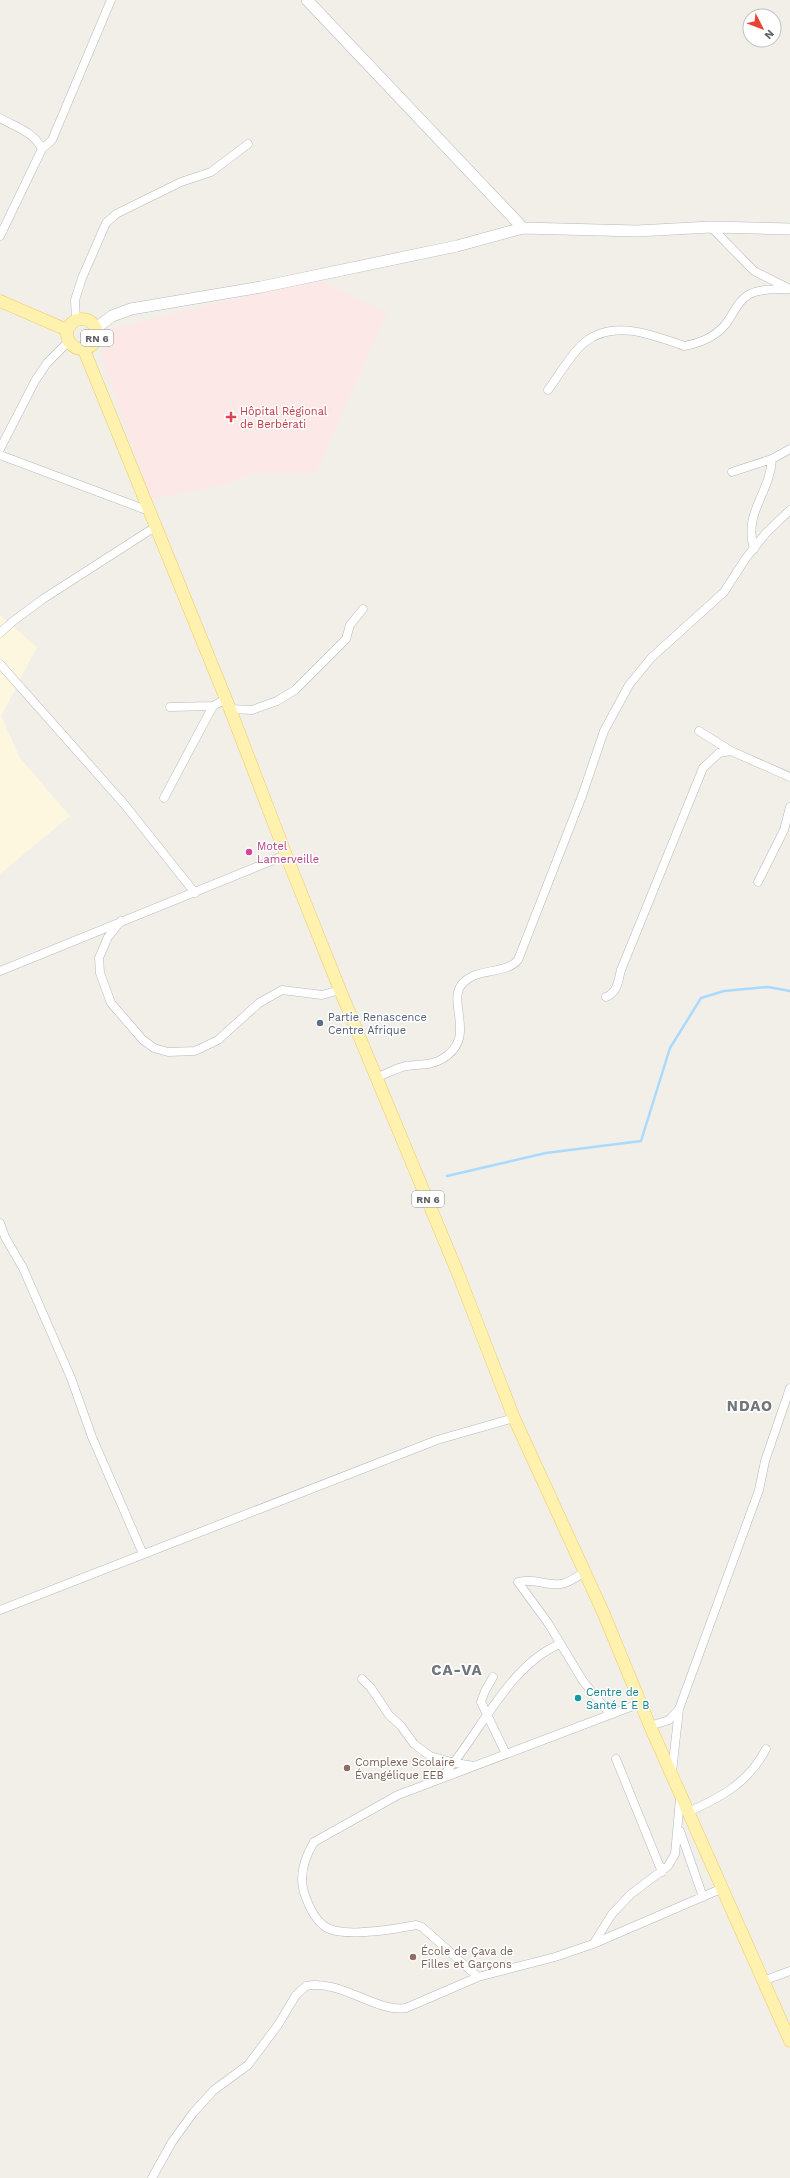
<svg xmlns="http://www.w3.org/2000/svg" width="790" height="2178" font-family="'Work Sans',sans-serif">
  <rect width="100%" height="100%" fill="#f1efe8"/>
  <path fill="#fef7e0" d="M0,615L37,647L1,716L20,758L70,816L0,874Z"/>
  <path fill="#fce8e6" d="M316,279L387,313L316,473H250L235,482L151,499L102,360L111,329Z"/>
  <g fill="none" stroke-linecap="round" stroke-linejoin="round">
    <path stroke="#aadaff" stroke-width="2.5" d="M447,1176L546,1153L641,1141L670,1048L701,998L724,991L768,987L790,991"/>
    <g stroke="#b5b8bc" stroke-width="9">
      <path id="street" d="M0,118C15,127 33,131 42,149
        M711,227L754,271L788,288
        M0,236L42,149L52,140L111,0
        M76,320L75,300L82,278L106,223L116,214L181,182L211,172L248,144
        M548,390C557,378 573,351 585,342C614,319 653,335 684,346C698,344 715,337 725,325C733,315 738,300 750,294C761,288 776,290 789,289
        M0,449L35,381L47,363L68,342
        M0,455L149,511
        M732,472L772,459L790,449
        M754,549C743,512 770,494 772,459
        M0,633L12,622L43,599L155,527
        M0,664L125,805L195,893
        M170,707L213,706L226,699
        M230,709L252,710L277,701L295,690L346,639L350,625L363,609
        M699,731L731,751L790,777
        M164,798L213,706
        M758,882L784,830L790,807
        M121,921L108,937L99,958L100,973L111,1003L143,1040L154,1048L168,1052L195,1051L218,1040L259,1003L282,990L322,995L340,990
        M0,971L286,855
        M606,997C618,992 618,981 621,970L703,768L719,753L731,751
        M377,1077C386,1074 396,1068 406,1066C418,1064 431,1066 442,1059C479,1038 445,1001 463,983C478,967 505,975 518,960L582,796L604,731L629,685L651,658L724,592L746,558L766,533L790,510
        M0,1223L5,1237L23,1268L71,1378L92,1437L143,1554
        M585,1572C579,1575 572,1581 565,1583C550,1588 533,1577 518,1582L548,1623L583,1681L610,1714
        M0,1610L437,1440L514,1418
        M493,1677L485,1691L481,1702L506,1754
        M362,1679L371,1688L389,1715L401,1726L414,1744L430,1756L455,1763L474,1766
        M650,1726L669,1720L679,1709
        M616,1759L662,1872
        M672,1772L679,1709L759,1490L765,1461L790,1388
        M442,1777C479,1736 508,1665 560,1644
        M688,1812C722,1797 749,1782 766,1749
        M680,1831L703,1897
        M594,1943L612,1914L631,1894L668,1866L675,1854L680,1799
        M478,1977L422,1927L416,1925C395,1929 342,1939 324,1926C315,1919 310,1909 306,1898C298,1879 303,1860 314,1842L398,1795L641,1703
        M763,1981L790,1971
        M152,2178L172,2142L193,2113L214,2090L248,2065L278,2025L296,1995L306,1986C341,1979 377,2013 406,2008L478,1977L555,1957L593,1944L723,1888"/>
    </g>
    <g stroke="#b6babf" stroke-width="12">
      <path id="secondary" d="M307,0L523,228
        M96,328L112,316L131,309L261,287L457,246L523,228L637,231L711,227L790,229"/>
    </g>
    <g stroke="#f2c960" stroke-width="13">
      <path id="primary" d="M0,301L67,330
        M67 334a15 15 0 1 1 30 0a15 15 0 1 1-30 0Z
        M84,350L230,709L286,855L340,990L459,1276L514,1418L603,1612L650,1726L790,2041"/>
    </g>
    <use href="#street" stroke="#fff" stroke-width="8"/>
    <use href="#secondary" stroke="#fff" stroke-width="11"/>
    <use href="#primary" stroke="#fff2af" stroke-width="12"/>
  </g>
  <path fill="#e0444e" stroke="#fff" stroke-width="1.5" d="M229 411h4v4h4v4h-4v4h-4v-4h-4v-4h4z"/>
  <circle fill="#d1479c" stroke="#fff" stroke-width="1.5" cx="249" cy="852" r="4"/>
  <circle fill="#5c6f8a" stroke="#fff" stroke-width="1.5" cx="320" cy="1023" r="4"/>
  <circle fill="#0f9aa8" stroke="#fff" stroke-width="1.5" cx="578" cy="1698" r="4"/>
  <g fill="#8d6e63" stroke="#fff" stroke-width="1.5">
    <circle cx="347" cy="1768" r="4"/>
    <circle cx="413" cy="1957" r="4"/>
  </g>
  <g text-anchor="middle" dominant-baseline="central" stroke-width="3" stroke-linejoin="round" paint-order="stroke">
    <g fill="#fff" stroke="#8f9295" stroke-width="1">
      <rect x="81" y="330" width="32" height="16" rx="3"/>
      <rect x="412" y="1191" width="32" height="16" rx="3"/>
    </g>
    <g font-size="10" font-weight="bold" fill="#5f6368">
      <text x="97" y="338">RN 6</text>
      <text x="428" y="1199">RN 6</text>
    </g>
    <g font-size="11" fill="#be3a42" stroke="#fff" text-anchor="start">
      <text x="240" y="411">Hôpital Régional<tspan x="240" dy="13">de Berbérati</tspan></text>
    </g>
    <g font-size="11" fill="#b23c85" stroke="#fff" text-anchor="start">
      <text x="257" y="846">Motel<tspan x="257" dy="13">Lamerveille</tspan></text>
    </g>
    <g font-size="11" fill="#4e5e75" stroke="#fff" text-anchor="start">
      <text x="328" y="1017">Partie Renascence<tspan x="328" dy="13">Centre Afrique</tspan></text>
    </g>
    <g font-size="11" fill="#0d838f" stroke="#fff" text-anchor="start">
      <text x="586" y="1692">Centre de<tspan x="586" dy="13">Santé E E B</tspan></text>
    </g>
    <g font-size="11" fill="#785e54" stroke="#fff" text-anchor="start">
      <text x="355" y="1762">Complexe Scolaire<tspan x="355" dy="13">Évangélique EEB</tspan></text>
      <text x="421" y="1951">École de Çava de<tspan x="421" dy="13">Filles et Garçons</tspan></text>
    </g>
    <g font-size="15" font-weight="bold" letter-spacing="1" fill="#70757a" stroke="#fff">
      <text x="750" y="1406">NDAO</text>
      <text x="457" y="1670">CA-VA</text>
    </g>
  </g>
  <g transform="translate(762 28) rotate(132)"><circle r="19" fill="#ffffff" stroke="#bfc1c3"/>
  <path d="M0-3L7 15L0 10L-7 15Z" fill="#ea4335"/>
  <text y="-6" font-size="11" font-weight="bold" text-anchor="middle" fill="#5f6368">N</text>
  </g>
</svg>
